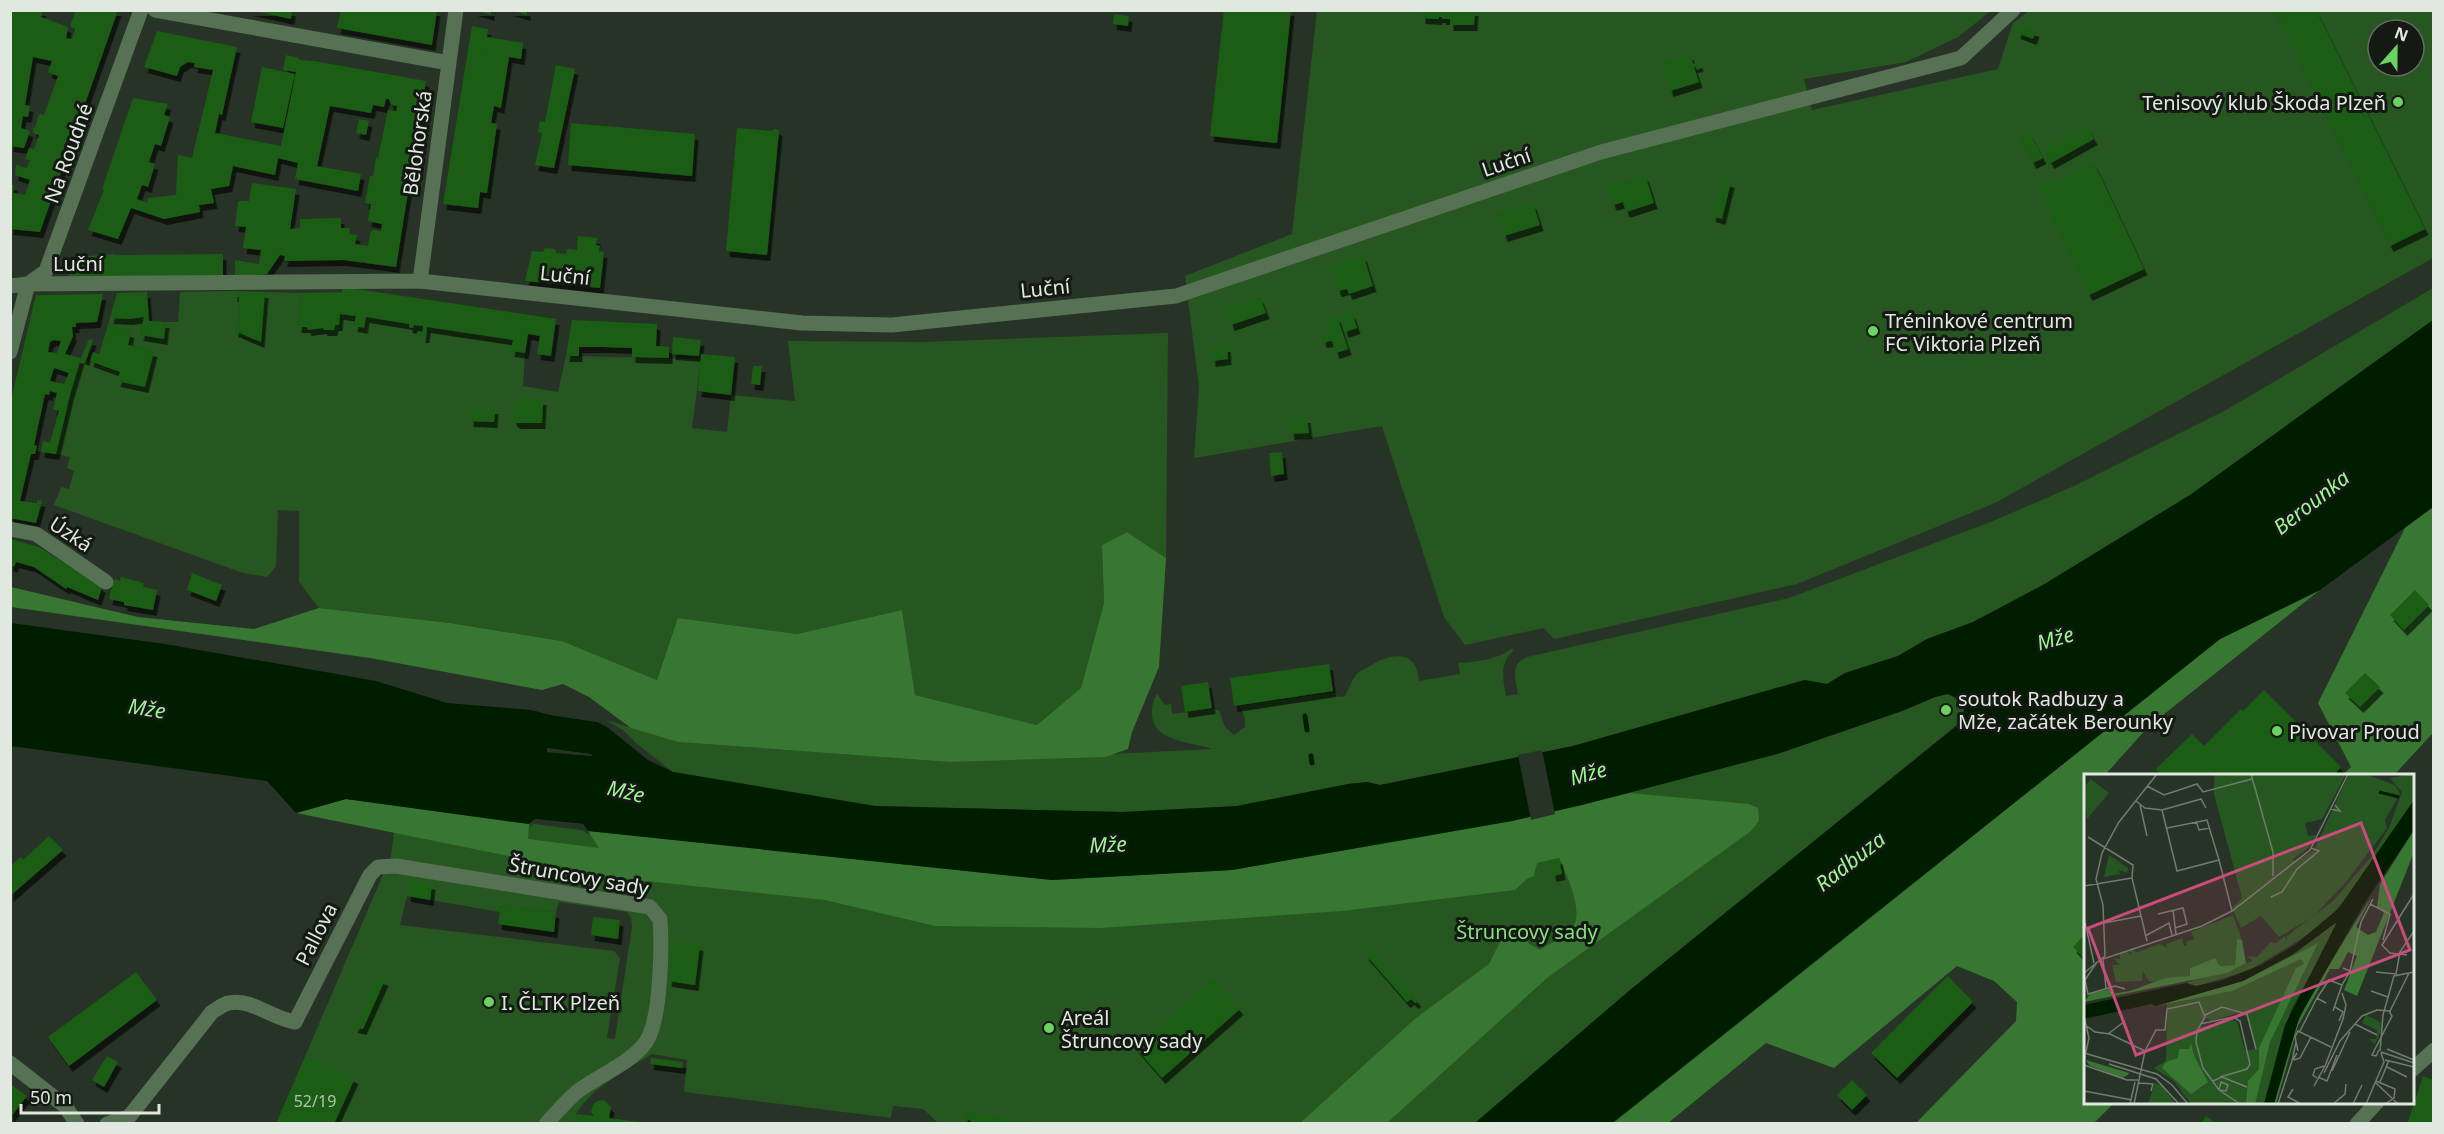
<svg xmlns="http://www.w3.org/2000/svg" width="2444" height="1134" font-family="'Noto Sans',sans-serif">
  <defs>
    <filter id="shadow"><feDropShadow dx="3.5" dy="6" stdDeviation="0" flood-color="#0009"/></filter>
  </defs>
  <rect width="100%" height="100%" fill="#273326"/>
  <path fill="#265721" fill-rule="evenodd" d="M1317,11H1991L1958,37L1906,62L1804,79L1812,110L1998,69L2013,23L2029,11H2433V258L1995,503L1797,584L1554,639L1544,628L1465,645L1444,617L1382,426L1194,458L1199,387L1185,276L1292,234ZM2378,30H2414V66H2378Z
    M2433,288V320L2190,495L2043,585L1973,622L1927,639L1898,656L1845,673L1827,684L1804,680L1573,746L1380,785L1367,782L1348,784L1237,806L1123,812L875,806L673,772L637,744L623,730L606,720L678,742L949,762L1212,749C1194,742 1155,743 1152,716C1151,709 1153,700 1157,694L1165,705L1171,704L1172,714L1212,709L1219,710L1225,727L1234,735L1245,727V718L1240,706L1334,692L1339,697L1345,696C1349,690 1351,681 1356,675C1359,671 1367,668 1372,665C1393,652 1417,651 1419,681L1460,674L1458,663C1476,662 1496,660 1511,649L1514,650C1499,663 1503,679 1506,696L1518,694C1516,679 1509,665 1527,657L1789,598L1993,521L2074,486L2226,410Z
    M234,291V296H239L238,326H235V331L261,341L265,292L301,293L298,326L307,327L308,330L323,328L324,330H334L335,325H339L340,314L356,316L354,325L364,328L366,317L409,324V327L413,328L414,325L423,326L422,337H426L427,327L513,340L512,351L525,353L523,386L558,392L566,356L701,359L692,428L727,432L731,395L795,401L788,341L924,342L1168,333L1166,558L1127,532L1102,545L1104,603L1081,688L1037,725L915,695L902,610L797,634L679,618L657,680L562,641L450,623L319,608L299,582V511L278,510L276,566L267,577L243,573L54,505L61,487L69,489L74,471L67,468L70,457L56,454L70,395L81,358L120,372L118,380L144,387L154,351L128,345L131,332L108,325L110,318L129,319L144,317L140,335L164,339L166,322H178L180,292Z
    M1948,694C1960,700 1964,706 1964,719L1630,990L1475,1123H938L923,1109L893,1106L891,1118L684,1092L687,1060L652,1054C625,1071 593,1086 576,1114L646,1123L276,1124L391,856L397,806L588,831L1052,880L1232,870L1582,805L1777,754L1902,711L1935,697ZM407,896L500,912L501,905L556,912L559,902L627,912L631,918L632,927L615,1039L607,1038L620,958L614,951L400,925Z"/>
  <path fill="#377731" d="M2433,507V733L2394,775H2343L2351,767L2318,703L2405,528Z
    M1127,532L1166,558L1159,667L1132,732L1128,749L1105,757L949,762L678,742L631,728L589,697L563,684L542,690L370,658L11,607V587L138,617L254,629L319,608L450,623L562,641L657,680L678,618L797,634L902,610L915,695L1037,725L1081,688L1104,603L1102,545Z
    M2320,590L2148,727L2105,775L2086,776V1102L2114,1103L2094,1123H1916L2016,1021L2017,1002L1994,981L1957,966L1834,1068L1766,1043L1668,1123L1612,1124L2220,639Z
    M1630,793L1749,804L1758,808L1759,821L1751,831L1547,978L1387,1123L1299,1124L1416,1018L1489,964L1503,936L1516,930L1525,935L1528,943L1540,950C1550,943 1567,936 1574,925C1583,910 1566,872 1559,858L1537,863L1534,876L1527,879L1515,890L1342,911L1101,928L935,926L825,900L618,878L296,813L346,799L529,824L528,839L599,848L588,831L1052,880L1232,870L1512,821Z"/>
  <path fill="#001d00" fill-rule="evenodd" d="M2433,320V507L2320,590L2220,639L1612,1123H1475L1630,990L1964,720V709L1958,699L1948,694L1935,697L1902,711L1777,754L1582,805L1512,821L1232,870L1052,880L588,831L583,824L535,819L529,824L346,799L296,813L267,781L11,746V623L165,644L376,681L447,703L531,710L551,715L597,722L607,727L648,760L673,772L875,806L1123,812L1237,806L1348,784L1367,782L1380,785L1573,746L1805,680L1827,684L1845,673L1898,656L1927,639L1973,622L2043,585L2190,495ZM547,748L591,755L592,756L547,752Z"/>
  <path fill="#273326" d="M551,712L597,719V722L551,715Z
    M547,748L591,754L592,756L547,752Z
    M1542,750L1555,814L1531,820L1518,755Z
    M535,819L583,824L590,834L586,833L581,827L536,822L529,827Z"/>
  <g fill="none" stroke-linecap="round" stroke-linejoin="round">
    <path stroke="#001d00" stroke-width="5" d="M1305,716L1307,730
      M1311,756L1312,763"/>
  </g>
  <path fill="#1b5d14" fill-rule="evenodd" filter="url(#shadow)" d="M10,10H43L41,17L68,27L66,40V38L72,39L75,29L70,26L76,10H118L40,232L10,229V184L14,185L13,193L25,195L30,180L15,175L16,165L27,168L30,160L25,159L29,148L34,149L39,135L33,133V127L35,128L39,114L44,115L58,76L48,72L52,61L33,57L25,105L30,106L28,117L23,116L21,128L30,131L24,148L10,146Z
    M250,10H292L291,19Z
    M341,10H437L432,45L337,28Z
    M474,10H491V15Z
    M510,10H527V15Z
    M1224,10H1291L1277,143L1210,136Z
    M1422,10H1475L1474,25H1450V19H1442V17H1439V19L1422,18Z
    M2274,10H2316L2425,229L2390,246Z
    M1114,14L1129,16L1128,26L1113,24Z
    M472,26L488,29L485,53L487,37L523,43L521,59L509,57L501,108L494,106L491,123L497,124L487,193L480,192L478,208L443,204Z
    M2019,26L2036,31L2033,39L2017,33Z
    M157,31L237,47L222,115L219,114L215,133L281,146L296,72L283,70L286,55L299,58V60L314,61L426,81L396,267L343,260L284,261L285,256L280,255L267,274L235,276V260L259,264L261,250L243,248L246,227L235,226L238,201H249L252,183L296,189L290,229L300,228V219L341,218V228H350L349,234L357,235L355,244L368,246L370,233L373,230L381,231L382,224L368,221L371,204L365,203L370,176H373L376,157L378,158L388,110L396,111L397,106L391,105L389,99H386L384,107L373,105L371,113L330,106L317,166L361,174L358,191L295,179L298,163L278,158L275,175L233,166L229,186L211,189L214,203L199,205L200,212L164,219L131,208L118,239L88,230L104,190L102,189L133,98L168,104L164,115L170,117L161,146L155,144L149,162L155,164L148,187L142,185L137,199L147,203L148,198L176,195L178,155L192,158L213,70L194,67L195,63L188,62L180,67L177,76L144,67Z
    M1690,54L1693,64L1699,62L1700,66L1694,67L1699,82L1670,91L1662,63Z
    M556,65L575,69L554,168L535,165L542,133L538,132L540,121L545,122Z
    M262,67L295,74L283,128L251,122Z
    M359,119L369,121L366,135L356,133Z
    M571,123L695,134L692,176L568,165Z
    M2087,126L2094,139L2051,163L2043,149Z
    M737,128L773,131V129H777L779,131L767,255L726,251Z
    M2029,132L2043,158L2033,163L2019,136Z
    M2094,163L2144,269L2089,295L2039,188Z
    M1645,175L1654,203L1626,212L1623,202L1613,205L1607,187Z
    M1722,179L1731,182L1722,219L1712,216Z
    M1533,203L1540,225L1504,236L1497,214Z
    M578,236L597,238L596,245L600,246L599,251L604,252L600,288L525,281L532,251L543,252L545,248L555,249L556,253L566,254L567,249L577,250Z
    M114,254L115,255L223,254V277L66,281L76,257Z
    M1363,255L1373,286L1349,294L1347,289L1338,291L1330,266Z
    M343,287L556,319L551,356L537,354L540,336L528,334L525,353L511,351L513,340L427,327L426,337H422L423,326L414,325L413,328L409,327V324L366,317L364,328L360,327L354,326L356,316L340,314L339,325H335L334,330H324L323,328L308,330L307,327H298L301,293L342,292Z
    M234,291L265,292L261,342L235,331V326H238L239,296H234Z
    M147,292L149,321L166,322L164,339L140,335L144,317L129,319L110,318L117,293Z
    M103,294L97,322L76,323V327H72L73,336L65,354L81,358L70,395L56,454L41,452L43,441L50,443L59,411L53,409L57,393L50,391L49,395L45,394L34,445L37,446L35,454H31L20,501L37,503V500L42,501L36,523L10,518V404L36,295ZM54,340L61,341L57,353L48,352L50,342ZM54,368L69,373L64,384L50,381Z
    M1260,297L1266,313L1231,325L1225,308Z
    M1352,313L1357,328L1345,332L1340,316Z
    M1337,316L1348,349L1336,353L1332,341L1323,342L1322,337L1329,332L1326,320Z
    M572,320L657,324L656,346L669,347V358L632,357V348L603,347H579V356H566Z
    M108,325L131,332L128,345L154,351L145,387L117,381L120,372L90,361L93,352L99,354Z
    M673,337L701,340L699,356L672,354Z
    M89,339L93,340L86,360L81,358Z
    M1227,346L1228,359L1212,361L1211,347Z
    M701,354L735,357L731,395L698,391Z
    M753,366H762L760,385L751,384Z
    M522,398L543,399L542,423H517L513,420V410L517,411L518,402Z
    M491,408H495L494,422L470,421V410L491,411Z
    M1307,417L1309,433L1291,434L1289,419Z
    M1282,452L1284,474L1271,476L1269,453Z
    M10,539L39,547L102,587L98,600L67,587L66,589L34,567L16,562L14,567L10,565Z
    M192,573L222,585L216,601L187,590Z
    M121,577L144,583L143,587L157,590L153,610L124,605V602L109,599L114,579L120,581Z
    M2415,590L2429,605L2404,630L2390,615Z
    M1329,664L1333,691L1234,706L1230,678Z
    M2365,673L2380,687L2360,707L2345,693Z
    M1208,682L1212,708L1185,712L1181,686Z
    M2264,690L2341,767L2333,776H2162L2156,769L2192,734L2204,746L2241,709L2243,711Z
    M49,836L63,850L10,896V866L21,857L23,860Z
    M1559,858L1562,874L1553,876L1550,860Z
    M409,880L432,884L430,900L407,896Z
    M501,905L556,912L554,932L498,924Z
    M593,917L620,920L618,939L591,935Z
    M2085,934V959L2073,947Z
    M674,941L700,945L695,985L668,981Z
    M1367,944L1418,1001L1415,1003L1411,999L1407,1002L1365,954L1368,951L1364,947Z
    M136,972L157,1000L69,1066L48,1037Z
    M1948,976L1973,1002L1897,1078L1871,1053Z
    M377,977L385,980L363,1029L354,1027Z
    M1213,978L1240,1009L1162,1078L1135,1047Z
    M107,1056L118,1062L104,1087L92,1080Z
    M306,1056L355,1078L334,1124H276Z
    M651,1058L683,1062L682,1068L650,1064Z
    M2423,1076L2433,1080V1124H2407Z
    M1852,1080L1867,1095L1852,1110L1837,1095Z
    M10,1084L27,1096L10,1118Z
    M604,1100L611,1107L609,1118L630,1121V1124H572L575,1114L594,1116L591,1112L593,1105L597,1101Z
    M965,1112L1033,1122V1124H975L964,1116Z
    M2206,1116L2216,1124H2201Z"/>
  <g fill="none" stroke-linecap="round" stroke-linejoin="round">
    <path stroke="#567153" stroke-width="15" d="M155,10L449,63
      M420,281L456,10
      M10,286L28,284L46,271L141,10
      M10,352L28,284L420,281L802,323L892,325L1176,296L1601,152L1961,58L2013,10
      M10,529L36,534L106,582
      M10,1063L65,1106L77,1124
      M2412,1070L2434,1050
      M107,1124L129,1117L212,1012C217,1009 223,1004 229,1003C251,998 273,1019 295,1022L370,875L378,867L396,866L650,907L660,919C662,947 661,1020 646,1042C630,1064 599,1075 578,1091C567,1100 556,1113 546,1124
      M2357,1124L2377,1102"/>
  </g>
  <g fill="#6cd362" stroke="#141913" stroke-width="2">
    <circle cx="2398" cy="102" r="6"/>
    <circle cx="1873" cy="331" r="6"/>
    <circle cx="1946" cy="710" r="6"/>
    <circle cx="2277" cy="731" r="6"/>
    <circle cx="489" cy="1002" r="6"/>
    <circle cx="1049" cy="1028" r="6"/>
  </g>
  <g text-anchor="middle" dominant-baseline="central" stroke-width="6" stroke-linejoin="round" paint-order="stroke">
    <g font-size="16" fill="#b0c5ad">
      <text x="315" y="1101">52/19</text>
    </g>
    <g font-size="20" fill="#e1e8e0" stroke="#141913" text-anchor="start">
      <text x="2386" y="102" text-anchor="end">Tenisový klub Škoda Plzeň</text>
      <text x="1885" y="320">Tréninkové centrum<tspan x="1885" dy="23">FC Viktoria Plzeň</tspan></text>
      <text x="1958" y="698">soutok Radbuzy a<tspan x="1958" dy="23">Mže, začátek Berounky</tspan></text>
      <text x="2289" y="731">Pivovar Proud</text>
      <text x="501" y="1002">I. ČLTK Plzeň</text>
      <text x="1061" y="1017">Areál<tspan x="1061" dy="23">Štruncovy sady</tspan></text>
    </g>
    <g font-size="20" fill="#e1e8e0" stroke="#141913">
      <text transform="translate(417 143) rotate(-82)">Bělohorská</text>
      <text transform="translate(68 153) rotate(-70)">Na Roudné</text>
      <text transform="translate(1506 162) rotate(-19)">Luční</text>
      <text x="78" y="263">Luční</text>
      <text transform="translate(565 275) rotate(6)">Luční</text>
      <text transform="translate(1045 288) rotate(-6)">Luční</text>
      <text transform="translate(71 534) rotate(33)">Úzká</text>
      <text transform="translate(579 876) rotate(10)">Štruncovy sady</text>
      <text transform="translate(316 934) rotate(-63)">Pallova</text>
    </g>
    <g font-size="20" fill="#8ae080" stroke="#141913">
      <text x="1527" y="931">Štruncovy sady</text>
    </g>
    <g font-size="21" font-style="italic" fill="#9ff595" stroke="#141913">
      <text transform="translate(2311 502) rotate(-38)">Berounka</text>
      <text transform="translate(2055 638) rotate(-16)">Mže</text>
      <text transform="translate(147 708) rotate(9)">Mže</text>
      <text transform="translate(1588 773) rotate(-16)">Mže</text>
      <text transform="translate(626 791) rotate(13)">Mže</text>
      <text transform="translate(1108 844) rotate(-2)">Mže</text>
      <text transform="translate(1850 861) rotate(-38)">Radbuza</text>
    </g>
  </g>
  <g transform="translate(2084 774)">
    <rect width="330" height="330" fill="#273326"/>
    <path d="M130,0H262L238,45L221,49L224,62L232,61L224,74L209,85L211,88L230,76L265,0H281L311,11L316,20L301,46L303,54L262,108L230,142L195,163L177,142L157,154L148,134L158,124L130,20ZM330,0V26L270,115L238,152L164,197L112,212L102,209L169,187L163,182L173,183L187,168L192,169L201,162L203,167V162L249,127L287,83L305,54L318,18L306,4ZM7,5L25,19L3,45L0,13ZM25,81L44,94L43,99L35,96L36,100L20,103ZM149,141L158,166L153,165L151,191L136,192L131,184L106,194V202L66,208L59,198L58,207L32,208L28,191H36L30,185H36V179L43,177L47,181L46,175L53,178L76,170L83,174L82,170L98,164L100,172L103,171V167L110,165L107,158ZM250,149L254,150L207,236L180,330H107L90,307L70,294L82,287L83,227L159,207L215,176ZM155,239L163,243L171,275L161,277L153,248L149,246L116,253L122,244L127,247ZM282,241L296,248L297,256L291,270L285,265H292L293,256L278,249ZM71,309L78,312L92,330H64Z" fill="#265721" fill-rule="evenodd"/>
    <path d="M330,56V78L273,222L260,216L273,182L264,178L255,195H246L214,252L193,327L190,330L208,261L228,218L289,120L272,153L284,161L292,158L300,139L293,133L296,110ZM153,165L158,166L162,189L143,199L0,228L6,220L25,215L28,220L46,217L81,204L106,202V194L131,184L136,192L151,191ZM234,169L186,268L171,330H162L164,307L175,295V274L212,194L220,190L217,185L148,217L72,232L159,207ZM107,269L110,282L124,308L107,320L78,294L82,288L94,284L95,275H105ZM2,286L45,299L44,301L38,304L24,299L5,291Z" fill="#377731"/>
    <path d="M330,26V56L280,130L215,244L190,330H180L201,251L253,148L208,181L159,207L72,232L67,230L0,245V231L102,209L112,212L136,207L177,191L212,170L254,135Z" fill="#001d00"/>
    <path fill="none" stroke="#001d00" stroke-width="3" d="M295,18L315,23"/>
    <path fill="none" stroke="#717b70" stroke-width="1.5" d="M167,0L189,78V102M63,12L80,21L113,10L119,18L168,5M52,27L61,34L78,36L93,97L135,86L148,137M56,31L63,62M246,35L256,37L251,31M78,36L117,25L122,34M112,47L115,56L126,54M83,54L123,46L135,86M4,63L49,91L48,104L63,167M0,112L48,104M187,123L198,118L213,95L235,77L227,74M286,130L306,140L299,166M89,136L92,160M74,140L99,134L103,150L91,154M0,144L10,189M20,149L57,142M61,162L85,149L88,161M323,181L306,179L298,171L330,120M13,188L1,206L4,220L31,212L41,215M266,197L277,148L289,125M292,198L312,200L316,178L330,157M0,199L21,182L19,131L12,105L18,79L35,48L73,0M258,211L266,197L259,194M22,214L19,185L118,152L148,137L226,76L264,0M287,217L304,223M233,224L245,206L258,211L249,237M251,233L259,238L255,247M121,241L138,233L163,240L172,275M0,242L5,264L0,287M0,250L11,258L26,260L61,277M116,250L149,243L156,247L166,290L163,295L136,303M271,250L293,261M216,257L233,224L242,229M24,260L41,247M212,268L208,287L213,279M303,275L330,286M295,276L292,282L288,281L308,242L305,237M214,277L211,263L214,257L247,273M296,277L299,241L310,202L330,198M297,278L330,289M0,279L73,300L88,311L104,330M210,286L216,284L227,263M301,286L330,293M25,290L72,305L95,330M0,291L43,306H54M241,292L259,245L262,231L258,219M303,293L323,303M248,297L266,258M240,299L256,267L278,242L293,236L306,237L325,199M234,303L243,307L253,281M233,304L229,301L231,295L240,292M129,307L138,303L163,313M292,307L311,315L310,324L301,330M137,308L144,311L142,317L135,316ZM291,308L314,330M296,308L305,286M55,309L69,310L67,317M230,312L241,292M209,315L204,323L217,330M0,317L48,326M46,330L51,308M50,330L61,277L72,256H81L83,235L115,228L121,243L113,257L112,268L119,294L135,316L156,330M194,330L208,287M249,330L261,320L262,310M269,330L278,311M282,330L300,288L297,279"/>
    <path fill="#ca4c7c" fill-opacity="0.15" stroke="#ca4c7c" stroke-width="3" d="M277,49L326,176L52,281L4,154Z"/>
    <rect width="330" height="330" fill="none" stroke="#e1e8e0" stroke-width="3"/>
  </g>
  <rect width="2444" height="1134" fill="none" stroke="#e1e8e0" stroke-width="24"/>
  <g transform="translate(2396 48) rotate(21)"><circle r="28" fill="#141913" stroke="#666c65" stroke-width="1.5"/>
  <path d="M0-4.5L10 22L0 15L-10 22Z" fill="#6cd362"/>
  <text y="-9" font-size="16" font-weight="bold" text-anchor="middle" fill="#e1e8e0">N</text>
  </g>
  <path d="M21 1104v9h138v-9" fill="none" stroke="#e1e8e0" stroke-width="3"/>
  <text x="30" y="1104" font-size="18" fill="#e1e8e0" stroke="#141913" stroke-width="4.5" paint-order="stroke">50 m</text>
</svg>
